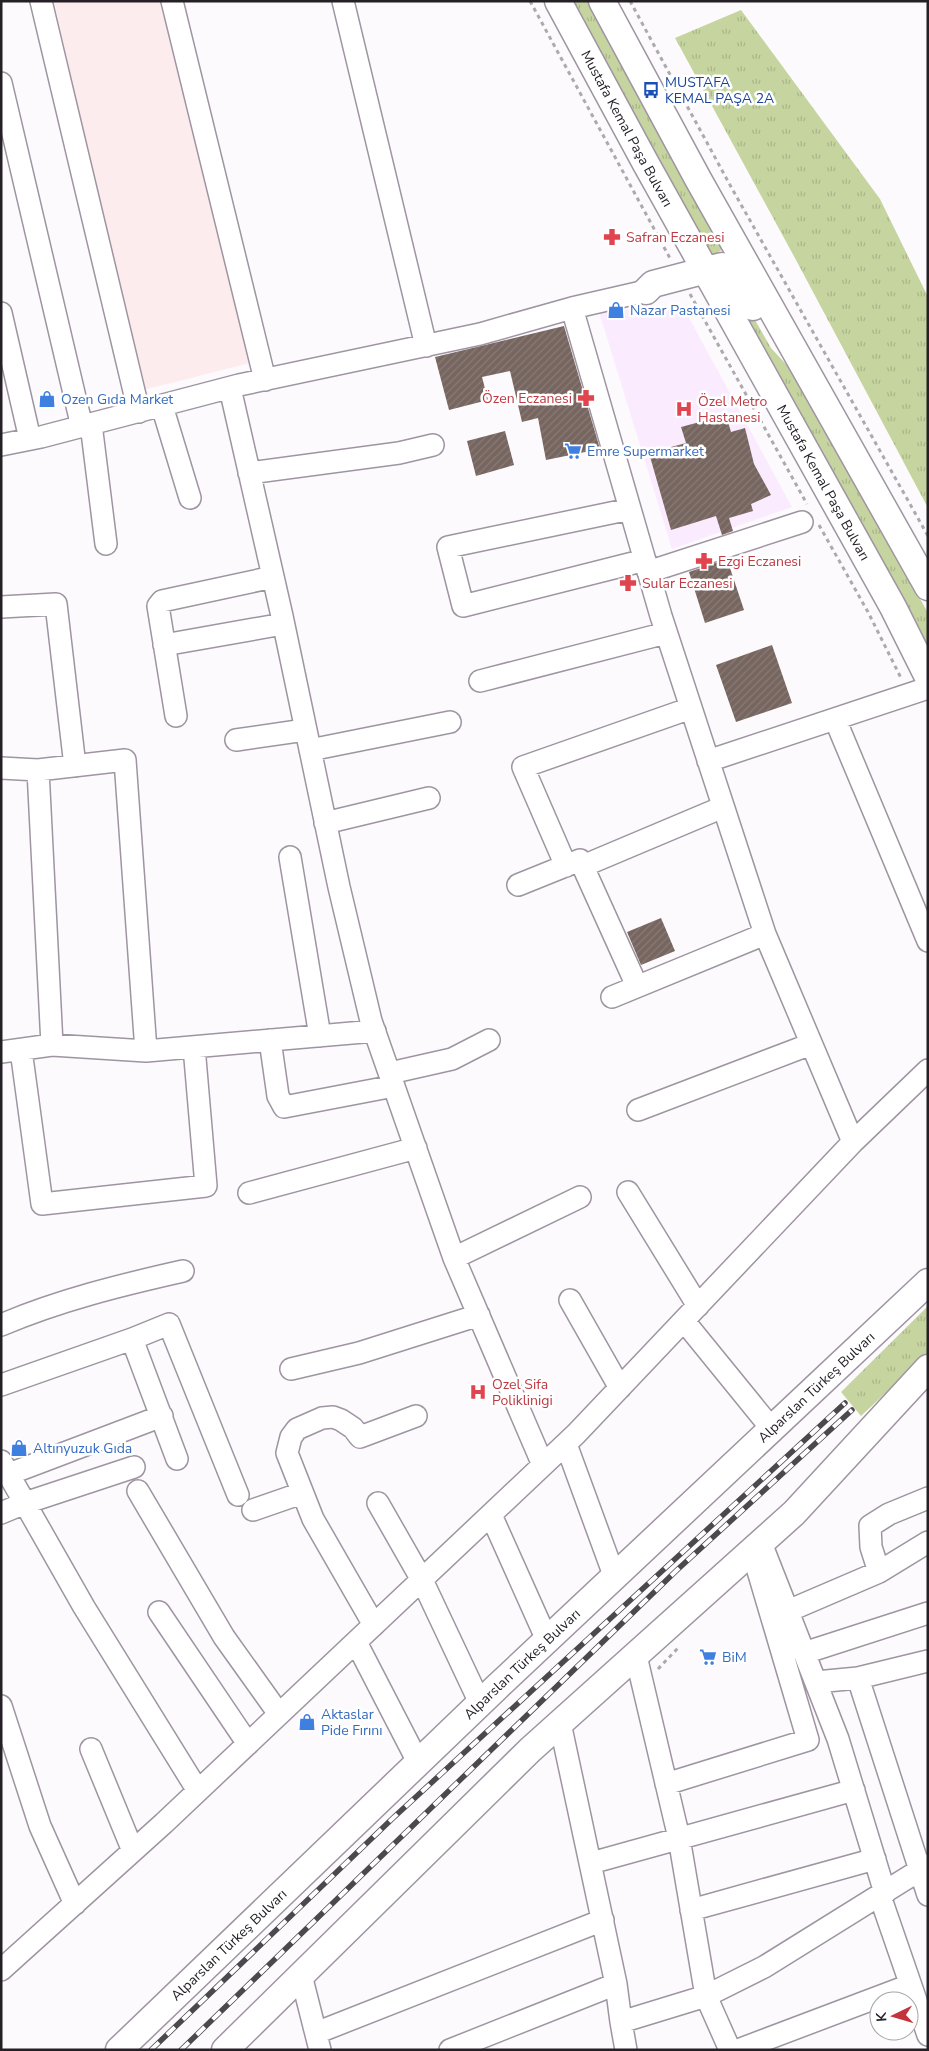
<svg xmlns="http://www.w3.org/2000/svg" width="929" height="2051" font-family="'Nunito Sans',sans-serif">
  <defs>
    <pattern id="grass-tufts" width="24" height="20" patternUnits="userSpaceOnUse" patternTransform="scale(1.25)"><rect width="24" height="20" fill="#c6d49f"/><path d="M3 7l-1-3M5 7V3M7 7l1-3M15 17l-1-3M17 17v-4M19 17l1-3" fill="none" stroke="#aab689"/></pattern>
    <pattern id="building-hatch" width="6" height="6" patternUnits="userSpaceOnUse" patternTransform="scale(1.25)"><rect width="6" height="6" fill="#77655f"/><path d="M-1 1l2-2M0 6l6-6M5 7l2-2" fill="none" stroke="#887b77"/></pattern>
  </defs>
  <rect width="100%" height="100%" fill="#fcfafd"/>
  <path fill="#fdeced" d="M54,1H165L250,363L143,390Z"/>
  <path fill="#fbebfe" d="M682,305L792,507L672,549L599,312Z"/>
  <path fill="url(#grass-tufts)" d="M571,1H588L723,249L711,257Z
    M741,10L880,199L928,297V508L796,260L675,38Z
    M735,285L771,348L796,375L928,613V648L729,289Z
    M928,1306V1353L861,1416L841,1392Z"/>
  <path fill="url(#building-hatch)" d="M564,326L600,449L546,460L538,418L522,422L510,371L482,377L488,400L449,410L435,357Z
    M726,415L731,432L745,428L754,464L771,495L751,504L753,511L729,518L733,531L722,535L716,516L671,530L649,453L686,443L681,427Z
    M505,431L514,465L476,476L467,441Z
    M727,559L744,610L705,623L689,572Z
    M772,645L792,703L736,722L716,665Z
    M661,918L675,951L641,965L627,932Z"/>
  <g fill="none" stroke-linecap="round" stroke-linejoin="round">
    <g stroke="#9f94a2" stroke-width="24">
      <path id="minor" d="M41,1L139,412
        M172,1L265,380
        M343,1L426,346
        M1,83L82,427
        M572,308L661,616L765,934L853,1142
        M1,313L30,439
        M230,388L282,616L339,887L371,1021L454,1258L543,1465
        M162,406L190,498
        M91,424L106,544
        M1,445L41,437L239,385L480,334L572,308L646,291
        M249,473L399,453L433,445
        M630,509L448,547L463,606L645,560
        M648,572L802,522
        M1,607L56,604L75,766
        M164,645L283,624
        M480,681L666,633
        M176,716L158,606L162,601L273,577
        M835,719L928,941
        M236,740L305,730
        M310,750L450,722
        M708,761L928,688
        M1,768L38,770L125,760L146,1051
        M38,770L52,1045
        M325,823L429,798
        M290,857L320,1036
        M566,866L523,767L691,708
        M583,866L723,807
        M518,885L580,860L637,986
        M612,997L765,934
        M270,1040L278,1096L284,1107L394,1086
        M21,1050L42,1204L206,1186L194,1047
        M1,1052L52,1045L146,1051L375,1031
        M390,1073L452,1059L489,1040
        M638,1110L811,1044
        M628,1192L698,1306
        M249,1193L416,1148
        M454,1258L580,1197
        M570,1300L620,1388
        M684,1321L771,1428
        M1,1325C60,1300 121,1285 183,1271
        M132,1339L177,1459
        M291,1369L359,1353L479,1315
        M1,1385L132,1339L169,1324L238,1495
        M566,1444L615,1578
        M1,1461L84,1607L198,1791
        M9,1474L162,1416
        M138,1491L224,1637L279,1714
        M378,1503L422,1580L480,1703
        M253,1510L302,1493
        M1,1513L25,1503L134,1467
        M491,1515L547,1640
        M761,1543L838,1739L885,1893
        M879,1572L871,1547L870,1526L889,1514L928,1498
        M788,1611L879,1572L928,1542
        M159,1612L248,1744
        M374,1625L313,1519L287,1453L291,1437L297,1429L322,1418L333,1417L341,1420L353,1428L360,1437L416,1416
        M356,1642L418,1762
        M804,1653L928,1613
        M636,1656L679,1838L706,1996L730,2050
        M858,1678L928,1895
        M816,1682L858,1678L928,1661
        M1,1706L40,1826L75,1904
        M560,1723L616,1984L621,2022L706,1996L764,1967L928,1865
        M91,1749L133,1851
        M666,1784L808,1740L756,1564
        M591,1863L854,1790
        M880,1896L928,2035
        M691,1910L875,1859
        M1,1970L164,1823L576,1434L853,1142L928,1070
        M301,1975L320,2050
        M621,2022L626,2050
        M316,2033L603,1920
        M450,2050L616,1984
        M738,2050L910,1985"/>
    </g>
    <g stroke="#9f94a2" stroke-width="29">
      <g id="major">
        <path id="s1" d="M558,1L645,162L893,607L928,677"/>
        <path d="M602,1L698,179L928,587"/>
        <path d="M646,291L653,284L722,266L739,283L753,307"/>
        <path id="s2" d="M119,2050L497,1687L928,1282"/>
        <path d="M225,2050L530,1750L794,1513L928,1368"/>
      </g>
    </g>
    <path stroke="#acaaae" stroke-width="3" stroke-dasharray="4 4" stroke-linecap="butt" d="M530,1L671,260
      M630,1L730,185L928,536
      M690,294L807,504
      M819,525L868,612L901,678
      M658,1669L678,1648"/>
    <use href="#minor" stroke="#fff" stroke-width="21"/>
    <use href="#major" stroke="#fff" stroke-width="26"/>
    <g stroke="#4c494e" stroke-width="5.5">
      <path id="rail" d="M151,2050L393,1818L845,1403
        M181,2050L677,1570L852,1410"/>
    </g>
    <use href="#rail" stroke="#fff" stroke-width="4" stroke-dasharray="11" stroke-linecap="butt"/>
  </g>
  <defs>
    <g id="bus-bare" transform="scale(1.35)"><path d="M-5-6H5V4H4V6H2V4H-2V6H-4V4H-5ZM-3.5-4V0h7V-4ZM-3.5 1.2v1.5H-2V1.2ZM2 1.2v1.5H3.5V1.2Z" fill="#1a4fb4" stroke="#fff" stroke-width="2.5" paint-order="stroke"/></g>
    <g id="pharmacy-bare" transform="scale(1.35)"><path d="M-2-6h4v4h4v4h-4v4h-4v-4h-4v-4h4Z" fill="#e0444e" stroke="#fff" stroke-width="2.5" paint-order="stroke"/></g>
    <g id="shop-bare" transform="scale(1.35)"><path d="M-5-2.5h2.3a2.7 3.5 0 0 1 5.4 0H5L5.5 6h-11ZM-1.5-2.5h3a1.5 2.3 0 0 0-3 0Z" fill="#3f7fe0" stroke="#fff" stroke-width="2.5" paint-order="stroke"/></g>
    <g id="hospital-bare" transform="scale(1.35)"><path d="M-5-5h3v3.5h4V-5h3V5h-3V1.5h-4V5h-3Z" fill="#e0444e" stroke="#fff" stroke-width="2.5" paint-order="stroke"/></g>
    <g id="supermarket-bare" transform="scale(1.35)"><path d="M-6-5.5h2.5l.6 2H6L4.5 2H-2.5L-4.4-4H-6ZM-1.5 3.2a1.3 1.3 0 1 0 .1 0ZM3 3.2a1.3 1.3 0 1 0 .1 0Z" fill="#3f7fe0" stroke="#fff" stroke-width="2.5" paint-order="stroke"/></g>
  </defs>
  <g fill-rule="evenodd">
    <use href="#bus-bare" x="651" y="90"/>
    <use href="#pharmacy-bare" x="612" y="237"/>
    <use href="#shop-bare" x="616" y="310"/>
    <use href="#pharmacy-bare" x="586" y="398"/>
    <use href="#shop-bare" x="47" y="399"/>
    <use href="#hospital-bare" x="684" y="409"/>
    <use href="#supermarket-bare" x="573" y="451"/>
    <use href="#pharmacy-bare" x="704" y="561"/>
    <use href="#pharmacy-bare" x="628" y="583"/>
    <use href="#hospital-bare" x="478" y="1392"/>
    <use href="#shop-bare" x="19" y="1448"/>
    <use href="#supermarket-bare" x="708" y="1657"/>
    <use href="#shop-bare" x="307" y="1722"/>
  </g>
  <g text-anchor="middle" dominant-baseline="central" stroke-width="5" stroke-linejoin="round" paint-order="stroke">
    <g font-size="14" fill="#164399" stroke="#fff" text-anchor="start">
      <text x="665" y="82">MUSTAFA<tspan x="665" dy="16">KEMAL PAŞA 2A</tspan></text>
    </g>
    <g font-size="14" fill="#242026" stroke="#fff">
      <text stroke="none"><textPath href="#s1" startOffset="145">Mustafa Kemal Paşa Bulvarı</textPath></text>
      <text stroke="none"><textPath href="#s1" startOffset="550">Mustafa Kemal Paşa Bulvarı</textPath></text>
      <text stroke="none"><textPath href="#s2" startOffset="962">Alparslan Türkeş Bulvarı</textPath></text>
      <text stroke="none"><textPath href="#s2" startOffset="558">Alparslan Türkeş Bulvarı</textPath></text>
      <text stroke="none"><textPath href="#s2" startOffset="152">Alparslan Türkeş Bulvarı</textPath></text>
    </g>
    <g font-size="14" fill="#be3a42" stroke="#fff" text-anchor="start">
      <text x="626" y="237">Safran Eczanesi</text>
      <text x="572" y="398" text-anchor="end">Özen Eczanesi</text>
      <text x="698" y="401">Özel Metro<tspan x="698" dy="16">Hastanesi</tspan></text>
      <text x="718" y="561">Ezgi Eczanesi</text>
      <text x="642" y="583">Sular Eczanesi</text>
      <text x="492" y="1384">Ozel Sifa<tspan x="492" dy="16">Poliklinigi</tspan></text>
    </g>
    <g font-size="14" fill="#366cbe" stroke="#fff" text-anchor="start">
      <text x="630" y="310">Nazar Pastanesi</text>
      <text x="61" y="399">Ozen Gıda Market</text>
      <text x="587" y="451">Emre Supermarket</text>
      <text x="33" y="1448">Altınyuzuk Gıda</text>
      <text x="722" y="1657">BiM</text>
      <text x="321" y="1714">Aktaslar<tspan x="321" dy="16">Pide Fırını</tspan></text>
    </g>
  </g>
  <rect width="929" height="2051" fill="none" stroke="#242026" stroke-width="5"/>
  <g transform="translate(894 2016) rotate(265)"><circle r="24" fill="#ffffff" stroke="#a7a6a8"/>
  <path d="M0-4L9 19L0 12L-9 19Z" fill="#c4343c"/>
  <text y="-8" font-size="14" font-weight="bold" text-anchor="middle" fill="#242026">K</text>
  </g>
</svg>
